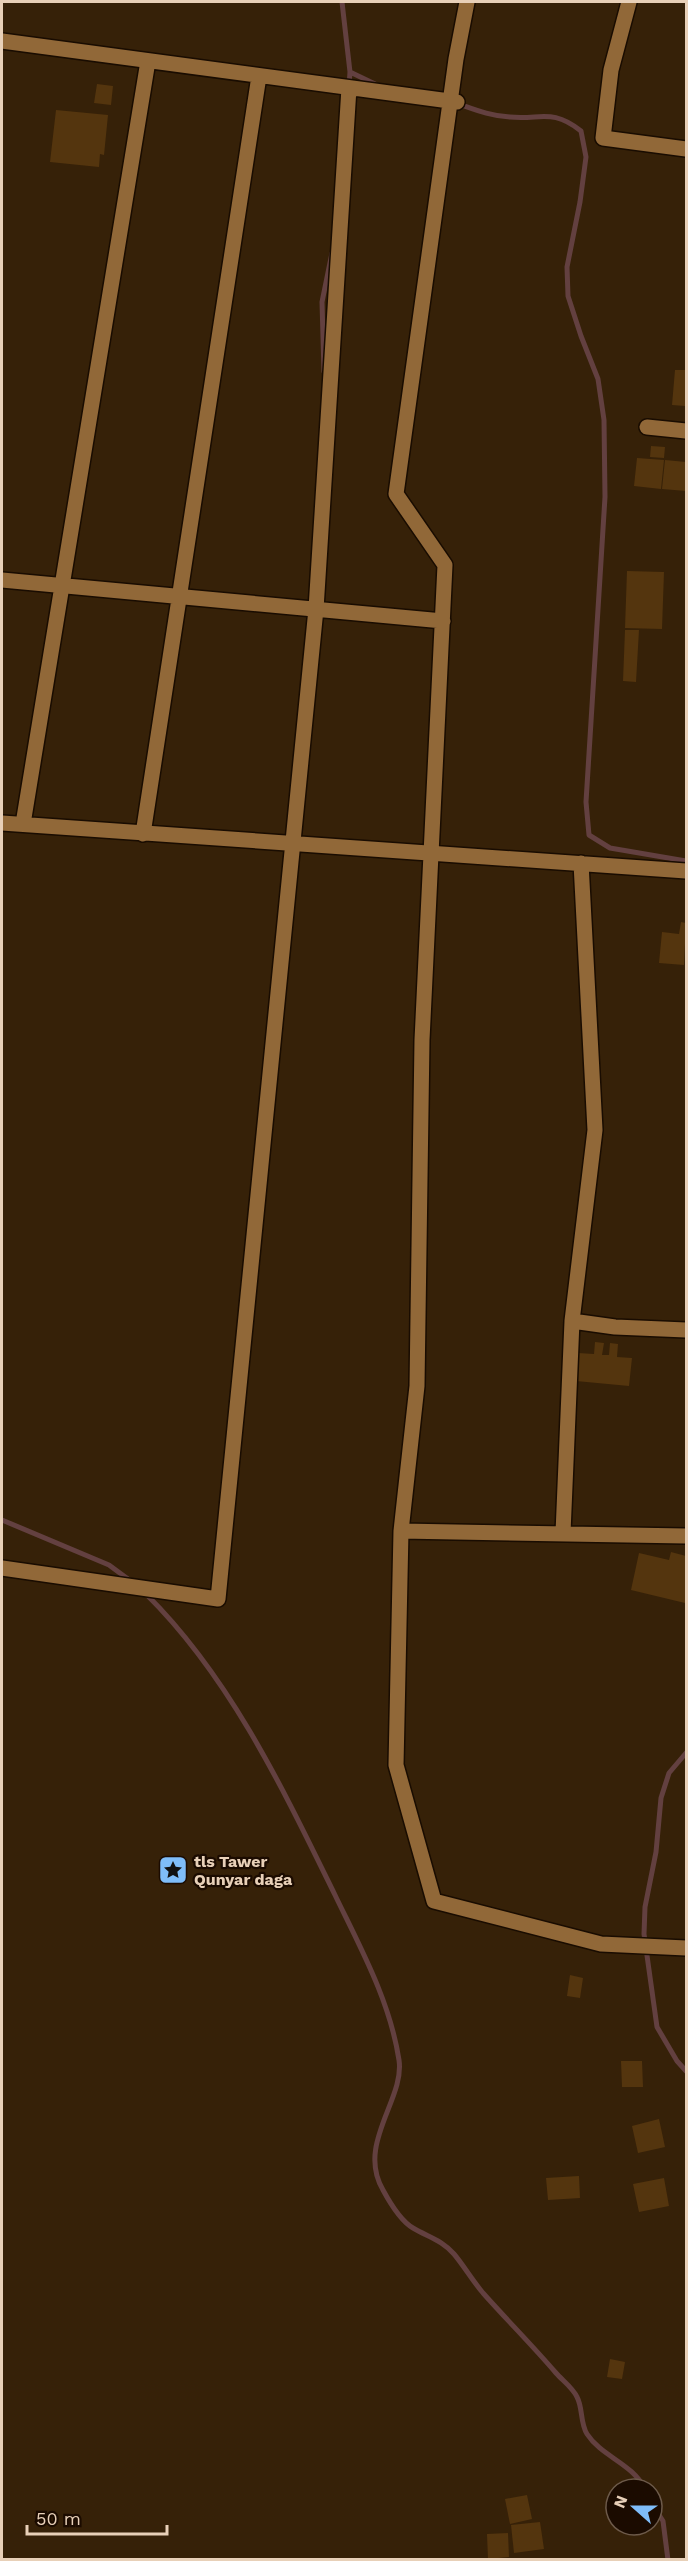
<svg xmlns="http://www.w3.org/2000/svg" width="688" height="2561" font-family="'Work Sans',sans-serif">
  <rect width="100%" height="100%" fill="#362108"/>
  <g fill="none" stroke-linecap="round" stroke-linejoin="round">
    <path stroke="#634040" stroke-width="5" d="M342,2L350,72L349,86
      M350,72L375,84
      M459,104C476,110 491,116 510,117C541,120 552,108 581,131L586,157L580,202L567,267L568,296L581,336L598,379L604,420L605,497L586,802L589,835L610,848L686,861
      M324,372L322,302L332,253
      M2,1520L109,1565L132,1582
      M146,1594C230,1677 283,1789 335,1895C360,1947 390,2001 399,2060C405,2099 356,2144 383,2190C390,2203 401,2221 413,2228C428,2237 442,2240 454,2254C464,2266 472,2280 483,2293C507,2320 532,2345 556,2373C562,2380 573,2388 577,2397C583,2408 580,2423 587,2434C602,2457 632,2463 645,2489
      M686,1753L669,1773L661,1798L656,1852L645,1907L644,1934L657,2027L677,2061L686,2071
      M652,2504L663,2521L668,2560"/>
  </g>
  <path fill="#54350e" d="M97,84L113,86L111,105L94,103Z
    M56,110L108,115L104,155L100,154L99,167L50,162Z
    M675,370H686L685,406L672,405Z
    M651,446L665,447L664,458L650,457Z
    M637,458L664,460L661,489L634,486Z
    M665,460L686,462V491L662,489Z
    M627,571L664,572L662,629L625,628Z
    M625,630H639L636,682L623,681Z
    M681,922L686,923L684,965L659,963L662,932L679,934Z
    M595,1342L604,1343L602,1355H609L610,1343L618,1344L617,1357L632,1358L629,1386L576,1381L578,1353L594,1354Z
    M671,1552L686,1556L685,1603L631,1590L639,1553L669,1560Z
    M570,1975L583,1978L580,1998L567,1996Z
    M621,2061H642L643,2087H622Z
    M659,2119L665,2147L638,2153L632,2126Z
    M579,2176L580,2198L548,2200L546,2178Z
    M664,2178L669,2206L639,2212L633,2184Z
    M610,2359L625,2362L622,2379L607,2377Z
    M527,2495L532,2519L510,2524L505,2499Z
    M540,2522L544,2549L514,2553L511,2525Z
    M508,2533L509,2557L488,2559L487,2534Z"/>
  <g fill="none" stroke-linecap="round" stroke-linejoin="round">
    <g stroke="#190c01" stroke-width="18">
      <path id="minor" d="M467,2L456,59L396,494L445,565L422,1040L417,1386L401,1531L396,1765L434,1901L601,1944L686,1948
        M629,2L611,70L603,138L686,149
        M2,41L457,102
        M647,427L686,431
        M2,580L443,621
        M2,823L686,871
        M23,824L148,61
        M143,834L259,76
        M572,1321L615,1327L686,1330
        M401,1531L686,1536
        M563,1533L572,1321L595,1130L581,863
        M2,1568L218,1599L316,609L349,88"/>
    </g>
    <use href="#minor" stroke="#916838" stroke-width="15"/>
  </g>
  <defs>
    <g id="sight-square" transform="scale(1.5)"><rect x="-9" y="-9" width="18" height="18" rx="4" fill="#7fbdf9" stroke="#1b0b00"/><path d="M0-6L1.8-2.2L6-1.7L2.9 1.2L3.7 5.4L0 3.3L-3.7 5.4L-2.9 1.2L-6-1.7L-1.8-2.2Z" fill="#111"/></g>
  </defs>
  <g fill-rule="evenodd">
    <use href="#sight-square" x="173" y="1870"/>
  </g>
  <g text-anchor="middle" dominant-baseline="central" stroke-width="4.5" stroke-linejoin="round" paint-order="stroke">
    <g font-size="16" font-weight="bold" fill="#e8d0b8" stroke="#1b0b00" text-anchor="start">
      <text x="194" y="1861">tls Tawer<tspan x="194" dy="18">Qunyar daga</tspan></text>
    </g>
  </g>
  <rect width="688" height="2561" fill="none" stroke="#e8d0b8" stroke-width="6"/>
  <g transform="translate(634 2507) rotate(291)"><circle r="28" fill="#1b0b00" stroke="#6d5a4a" stroke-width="1.5"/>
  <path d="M0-4.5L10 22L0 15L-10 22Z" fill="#7fbdf9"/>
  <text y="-9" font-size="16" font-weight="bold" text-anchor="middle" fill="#e8d0b8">N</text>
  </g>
  <path d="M27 2525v9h140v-9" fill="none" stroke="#e8d0b8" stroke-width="3"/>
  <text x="36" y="2525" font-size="18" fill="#e8d0b8" stroke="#1b0b00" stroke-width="4.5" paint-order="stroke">50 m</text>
</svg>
